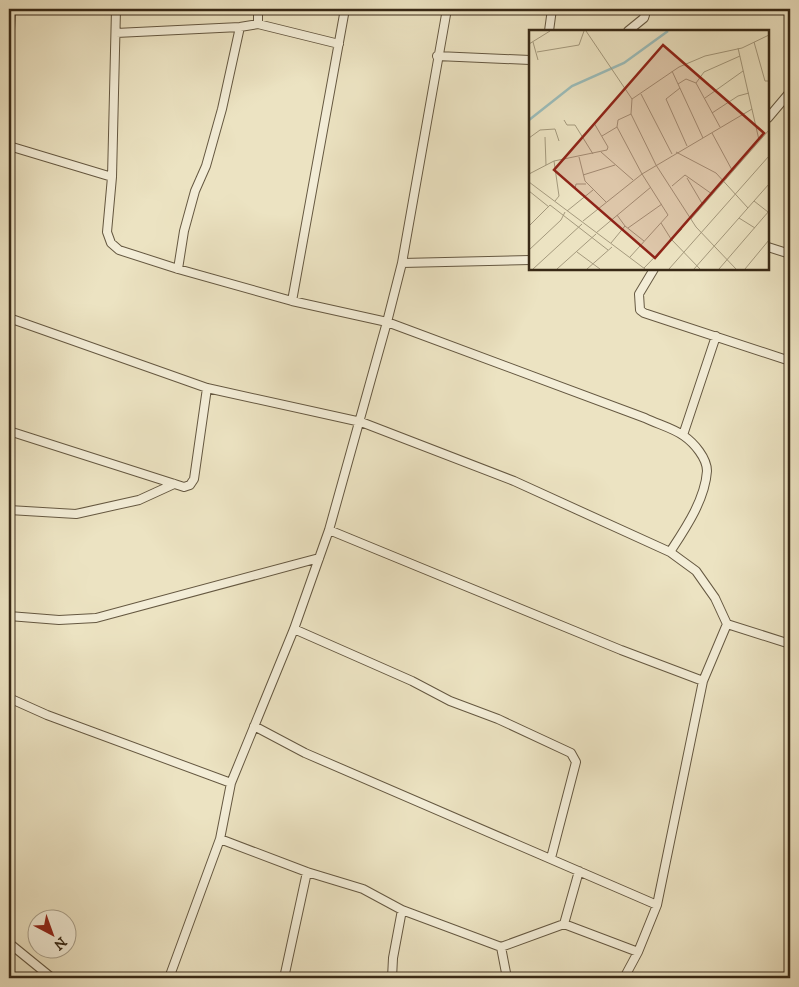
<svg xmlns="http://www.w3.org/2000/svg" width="799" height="987" font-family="'IM FELL DW Pica',serif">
  <rect width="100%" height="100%" fill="#ece3c2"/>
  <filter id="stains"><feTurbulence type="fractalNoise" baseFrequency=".004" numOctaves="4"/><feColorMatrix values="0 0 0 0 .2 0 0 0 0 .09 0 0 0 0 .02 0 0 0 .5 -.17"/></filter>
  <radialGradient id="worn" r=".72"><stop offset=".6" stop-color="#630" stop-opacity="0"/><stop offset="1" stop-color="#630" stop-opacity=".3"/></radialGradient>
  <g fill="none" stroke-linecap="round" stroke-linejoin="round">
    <g stroke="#655841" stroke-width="10">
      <path id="minor" d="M116,9L112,177L107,232L111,243L119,250L178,269L292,301L387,322L329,530L294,629L231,783L220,839L169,978
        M258,9V24
        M447,9L402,263L387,322L645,418C657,424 673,428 684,436C694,443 707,458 707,471C705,500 685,529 670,552
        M549,31L552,9
        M628,31L644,18L645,15L641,9
        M116,33L240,27L258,24L339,44
        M9,52L11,9
        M437,56L530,60
        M768,118L790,92
        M9,146L112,177
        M768,247L790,254
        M402,263L530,260
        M178,269L184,231L195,191L206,166L222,109L240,27
        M654,269L639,294L640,310L644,313L790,361
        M292,301L345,9
        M9,318L207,388L361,422L514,481L670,552L696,571L715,598L727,624L790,644
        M9,431L184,487L190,485L194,479L207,388
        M683,435L716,336
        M9,510L76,514L139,500L174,484
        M329,530L621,650L703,681
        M9,616L59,620L96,618L319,558
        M294,629L412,681L450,701L498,719L571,753L576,762L551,858
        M9,698L47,715L231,783
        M254,726L305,753L657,905
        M220,839L307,872L363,889L402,910L501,947L564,924L579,871
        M564,924L638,952
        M9,943L52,978
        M501,947L507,978
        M284,978L307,872
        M392,978L393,958L402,910
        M624,978L638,952L657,905L703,681L727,624"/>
    </g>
    <use href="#minor" stroke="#f3edd7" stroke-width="8"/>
  </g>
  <g transform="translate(529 30)">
    <rect width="240" height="240" fill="#ece3c2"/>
    <path fill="none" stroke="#9bbdbb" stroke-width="2.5" d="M0,90L43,56L95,33L139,1"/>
    <path fill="none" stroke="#a4997d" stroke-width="1" d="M57,1L103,69L102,84L127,135L167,197L207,239M4,12L9,30M225,12L236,51H240M0,14L21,1M209,18L230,110M8,22L50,15L55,1M143,41L174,108M167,53L175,42L211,26M149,54L157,49L167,53L191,97M151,58L137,69L158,116M112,64L143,124M176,68L214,41M103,69L150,37L176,26L213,18L240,5M183,83L209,66L220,63M35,90L38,95H46L64,124M183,103L203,140M73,106L88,97M16,107L17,135M0,108L11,100L26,99L30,111M72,122L104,150M147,122L187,143L219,178M50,127L56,151L77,172M25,131L30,166L26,171M0,144L25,131L78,120L79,117L65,93M54,145L86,135M158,148L174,175M0,152L116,239M143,156L156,145L183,164M46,159L47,154H57M0,161L20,177M225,171L239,182M21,175L79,220M38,181L64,160M88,185L96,196L115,211M210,188L226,198M162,189L240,100M54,191L113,144L88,97L89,90L102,84M132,193L142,209L171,239M0,196L21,175M99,198L133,174M67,203L122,157M82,213L96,196M0,220L32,190L36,182M48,222L71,239M101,227L139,185L113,144L223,79M115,238L153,199M4,239L53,194M28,239L67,204M58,239L83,217M140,239L240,126M165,239L240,154M190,239L240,181M216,239L240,210"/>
    <path fill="#8f2418" fill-opacity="0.15" stroke="#8f2418" stroke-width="2.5" d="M134,15L235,103L126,228L25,140Z"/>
    <rect width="240" height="240" fill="none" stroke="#382916" stroke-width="2.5"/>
  </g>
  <rect width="799" height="987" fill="none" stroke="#ece3c2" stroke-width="30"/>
  <rect x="10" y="10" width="779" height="967" fill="none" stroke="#382916" stroke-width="2.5"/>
  <rect x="15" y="15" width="769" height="957" fill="none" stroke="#382916"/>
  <g transform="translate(52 934) rotate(139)"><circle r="24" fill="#f3edd7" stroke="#a89f8a"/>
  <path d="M0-4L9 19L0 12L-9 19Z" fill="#8f2418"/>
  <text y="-8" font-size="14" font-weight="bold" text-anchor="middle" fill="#382916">N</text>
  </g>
  <rect width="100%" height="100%" filter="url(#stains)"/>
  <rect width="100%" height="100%" fill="url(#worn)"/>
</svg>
